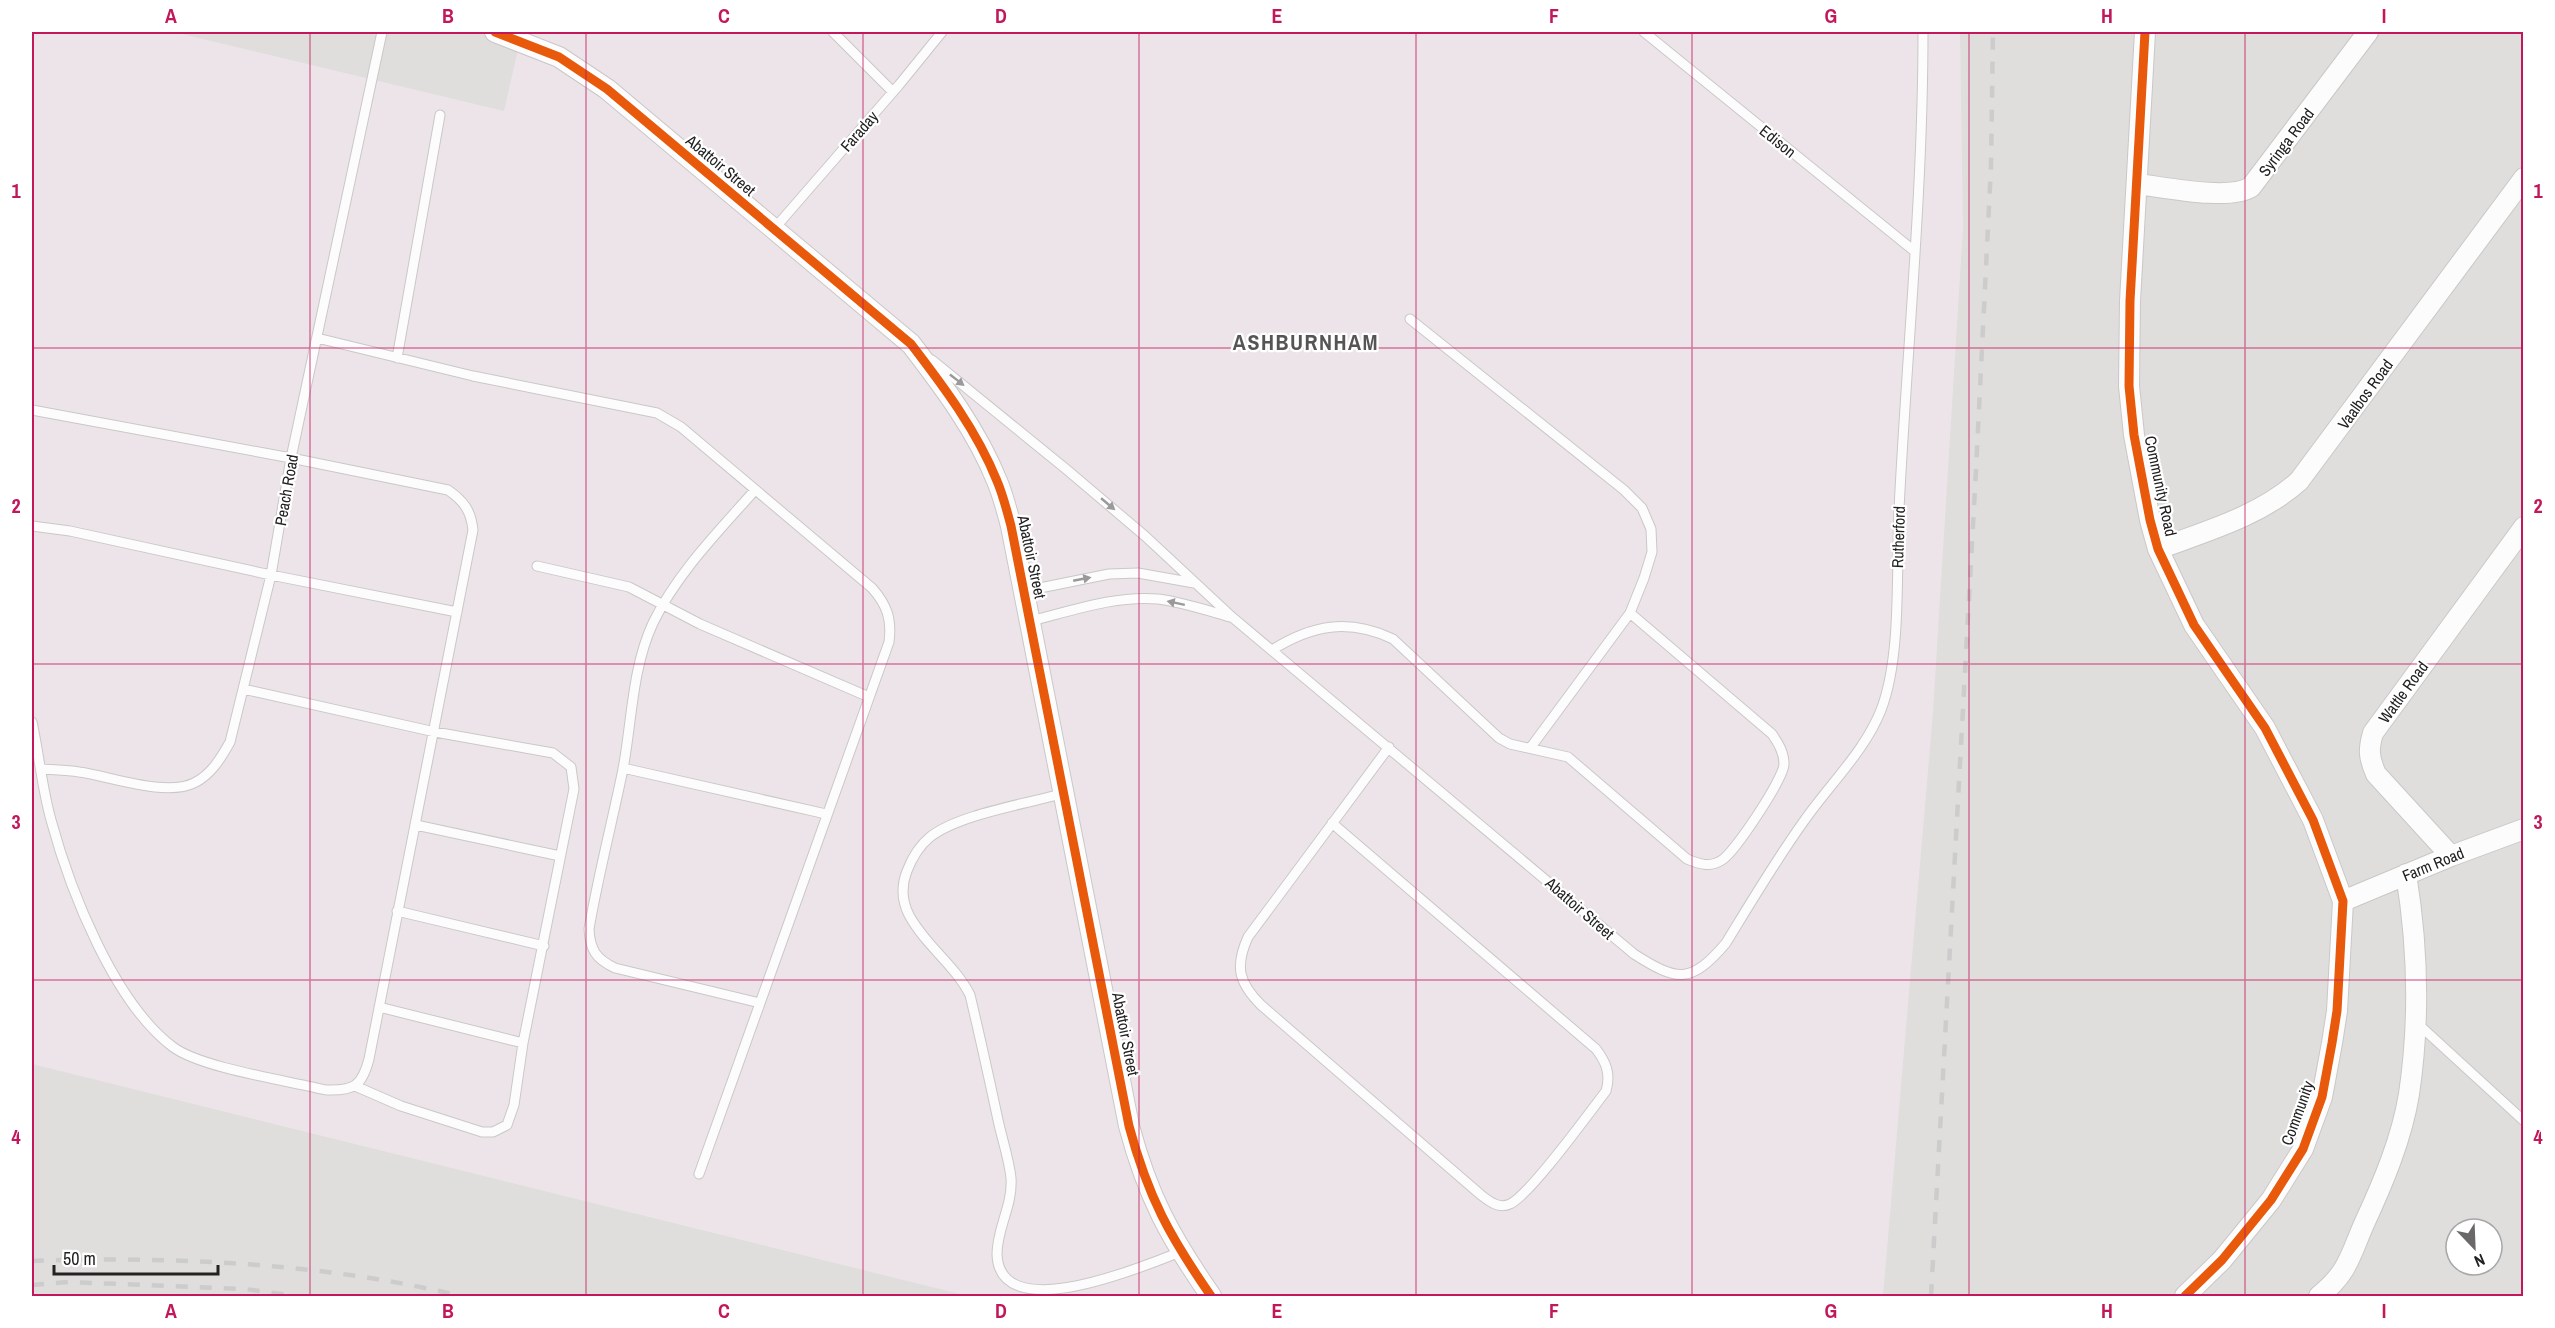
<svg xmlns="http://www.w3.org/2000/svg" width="2555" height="1328" font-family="'Archivo Narrow',sans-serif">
  <rect width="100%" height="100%" fill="#f0eeeb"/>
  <path fill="#dfdedc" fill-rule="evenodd" d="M32,32H2523V1296H32ZM2456,1229H2492V1265H2456Z"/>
  <path fill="#ede4e9" d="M32,32H174L504,111L522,32H1960L1963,228L1933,712L1883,1296H968L32,1064Z"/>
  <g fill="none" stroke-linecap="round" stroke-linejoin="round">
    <g stroke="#c9c8c7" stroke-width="11">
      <path id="lane" d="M833,32L893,92
        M1644,32L1913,250
        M774,229L899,85L942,32
        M1410,319L1624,490L1642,508L1651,529L1652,552L1644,578L1630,613L1531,747
        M317,338L473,376L657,413L681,427L872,588C887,605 892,619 889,642L699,1174
        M397,358L440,115
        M932,360L1066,469L1145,536L1232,617L1634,954C1678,982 1691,984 1726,943C1751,902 1776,860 1804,821C1829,785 1865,751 1881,710C1902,656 1896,568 1899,509C1907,350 1923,191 1923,32
        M32,410L291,458L448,490C464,501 471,511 473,530L369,1059C362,1086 354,1091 326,1090C289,1081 201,1068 173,1047C114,1003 70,890 51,820C42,788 39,754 32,722
        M755,490C719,531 677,573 653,623C632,668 632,721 623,769C612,823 598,876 589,929C590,950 596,959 615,968L760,1003
        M32,526L70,531L271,575L457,612
        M537,566L629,587L700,624L869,697
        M1025,591L1109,574L1138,573L1194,583
        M1031,621C1071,611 1116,595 1158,599C1182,602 1206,610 1230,617
        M1272,650C1312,625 1348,618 1393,639L1499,738L1510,744L1568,757L1687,859C1699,864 1710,868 1722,860C1735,852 1784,778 1784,764C1784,752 1778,743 1772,734L1630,613
        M243,689L435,732L553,753L571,767L574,789L523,1043L514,1105L507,1125L493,1132H482L401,1106L355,1086
        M623,768L826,814
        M42,769C54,770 67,770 79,772C110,776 165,797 194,783C211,775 221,758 230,742L271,575L291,458L382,32
        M1064,793C1027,804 959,814 930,837C919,846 912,858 907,871C901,886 902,901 909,915C925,945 955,965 970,995C980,1037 989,1078 998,1120C1002,1139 1009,1159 1011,1178C1013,1205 997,1228 997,1254C999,1328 1144,1266 1180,1252
        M1332,823L1596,1049C1606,1062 1611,1074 1606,1091C1589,1113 1530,1195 1510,1204C1499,1209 1490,1202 1481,1195L1261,1005C1238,982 1235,966 1248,937L1389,747
        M416,825L560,856
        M397,911L544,946
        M379,1007L523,1043
        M2417,1023L2524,1121"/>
    </g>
    <g stroke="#c9c8c7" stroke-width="22">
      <path id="street" d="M495,32L559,57L607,89L911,344C944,387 977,431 997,481C1003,495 1007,511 1011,526L1129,1126C1148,1197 1170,1237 1211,1296
        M2145,32L2130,301L2129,386L2134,435L2150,520L2158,549L2194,625L2265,728L2313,820L2343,901L2337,1011L2332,1043L2322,1097L2303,1149L2271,1200L2222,1260L2185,1296
        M2137,184C2164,187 2229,201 2251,187L2368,32
        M2158,549C2207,531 2260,516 2299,481L2524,178
        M2451,856L2376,774C2369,758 2368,750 2373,733L2524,527
        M2343,901L2451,856L2524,829
        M2319,1296C2348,1273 2350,1256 2364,1224C2383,1183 2402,1138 2409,1094C2420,1020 2418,947 2406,874"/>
    </g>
    <use href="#lane" stroke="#fdfcfc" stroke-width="9"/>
    <use href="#street" stroke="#fdfcfc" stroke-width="20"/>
    <path stroke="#ccc" stroke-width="4.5" stroke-dasharray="12 12" stroke-linecap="butt" d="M32,1261C173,1256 324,1263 461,1296
      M32,1285L69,1282L245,1289L296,1296
      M1931,1296L1976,470L1991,166L1993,32"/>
    <g stroke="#fff" stroke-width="13">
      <path id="cycleway" d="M495,32L559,57L607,89L911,344C944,387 977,431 997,481C1003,495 1007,511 1011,526L1129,1126C1148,1197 1170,1237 1211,1296
        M2145,32L2130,301L2129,386L2134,435L2150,520L2158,549L2194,625L2265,728L2313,820L2343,901L2337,1011L2332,1043L2322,1097L2303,1149L2271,1200L2222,1260L2185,1296"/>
    </g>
    <use href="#cycleway" stroke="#e8590c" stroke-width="9"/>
  </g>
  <defs><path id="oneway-solid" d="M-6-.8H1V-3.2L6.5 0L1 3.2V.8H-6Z" transform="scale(1.5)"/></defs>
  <g fill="#9a9a9a">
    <use href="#oneway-solid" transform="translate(957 380) rotate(38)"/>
    <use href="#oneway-solid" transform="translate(1108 504) rotate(40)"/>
    <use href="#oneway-solid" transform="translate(1082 579) rotate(-11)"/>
    <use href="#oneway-solid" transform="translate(1176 603) rotate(-168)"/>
  </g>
  <path fill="none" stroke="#c2185b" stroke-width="1.5" stroke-opacity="0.55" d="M310,32V1296M586,32V1296M863,32V1296M1139,32V1296M1416,32V1296M1692,32V1296M1969,32V1296M2245,32V1296M32,348H2524M32,664H2524M32,980H2524"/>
  <g text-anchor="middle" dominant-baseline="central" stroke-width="4.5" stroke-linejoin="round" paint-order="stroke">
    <g font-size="16" fill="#222" stroke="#fff">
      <text transform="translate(859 131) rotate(-49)">Faraday</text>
      <text transform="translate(1778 141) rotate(39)">Edison</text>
      <text transform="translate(2286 142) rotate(-53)">Syringa Road</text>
      <text transform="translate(721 165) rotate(40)">Abattoir Street</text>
      <text transform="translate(2365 394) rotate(-54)">Vaalbos Road</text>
      <text transform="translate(2161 486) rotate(78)">Community Road</text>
      <text transform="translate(286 490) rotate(-80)">Peach Road</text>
      <text transform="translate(1898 537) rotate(-88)">Rutherford</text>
      <text transform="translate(1032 557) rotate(78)">Abattoir Street</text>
      <text transform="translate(2403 692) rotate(-54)">Wattle Road</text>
      <text transform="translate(2433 864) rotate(-22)">Farm Road</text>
      <text transform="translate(1580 908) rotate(41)">Abattoir Street</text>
      <text transform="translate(1126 1034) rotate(79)">Abattoir Street</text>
      <text transform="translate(2297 1113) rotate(-70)">Community</text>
    </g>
    <g font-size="22" font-weight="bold" letter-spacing="1.5" fill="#555" stroke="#fff">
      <text x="1306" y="342">ASHBURNHAM</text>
    </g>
  </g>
  <rect width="2555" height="1328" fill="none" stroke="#ffffff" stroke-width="66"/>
  <g transform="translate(2474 1247) rotate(157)"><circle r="28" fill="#ffffff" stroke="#a7a7a7" stroke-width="1.5"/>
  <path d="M0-4.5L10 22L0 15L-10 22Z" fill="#6a6968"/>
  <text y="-9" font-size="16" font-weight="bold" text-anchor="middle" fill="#222222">N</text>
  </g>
  <path d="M54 1265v9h164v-9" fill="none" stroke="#222222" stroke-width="3"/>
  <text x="63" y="1265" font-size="18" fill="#222222" stroke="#ffffff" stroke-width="4.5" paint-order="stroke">50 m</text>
  <rect x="33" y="33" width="2489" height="1262" fill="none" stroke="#c2185b" stroke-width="2"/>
  <g font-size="20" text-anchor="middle" font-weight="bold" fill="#c2185b">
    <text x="171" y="23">A</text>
    <text x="448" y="23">B</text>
    <text x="724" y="23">C</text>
    <text x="1001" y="23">D</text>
    <text x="1277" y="23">E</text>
    <text x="1554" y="23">F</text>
    <text x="1831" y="23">G</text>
    <text x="2107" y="23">H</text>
    <text x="2384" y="23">I</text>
    <text x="16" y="198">1</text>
    <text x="2538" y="198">1</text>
    <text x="16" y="513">2</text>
    <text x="2538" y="513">2</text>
    <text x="16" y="829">3</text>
    <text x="2538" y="829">3</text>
    <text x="16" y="1144">4</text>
    <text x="2538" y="1144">4</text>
    <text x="171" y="1318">A</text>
    <text x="448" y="1318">B</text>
    <text x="724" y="1318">C</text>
    <text x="1001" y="1318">D</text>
    <text x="1277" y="1318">E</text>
    <text x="1554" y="1318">F</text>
    <text x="1831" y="1318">G</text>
    <text x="2107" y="1318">H</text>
    <text x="2384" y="1318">I</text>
  </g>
</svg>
